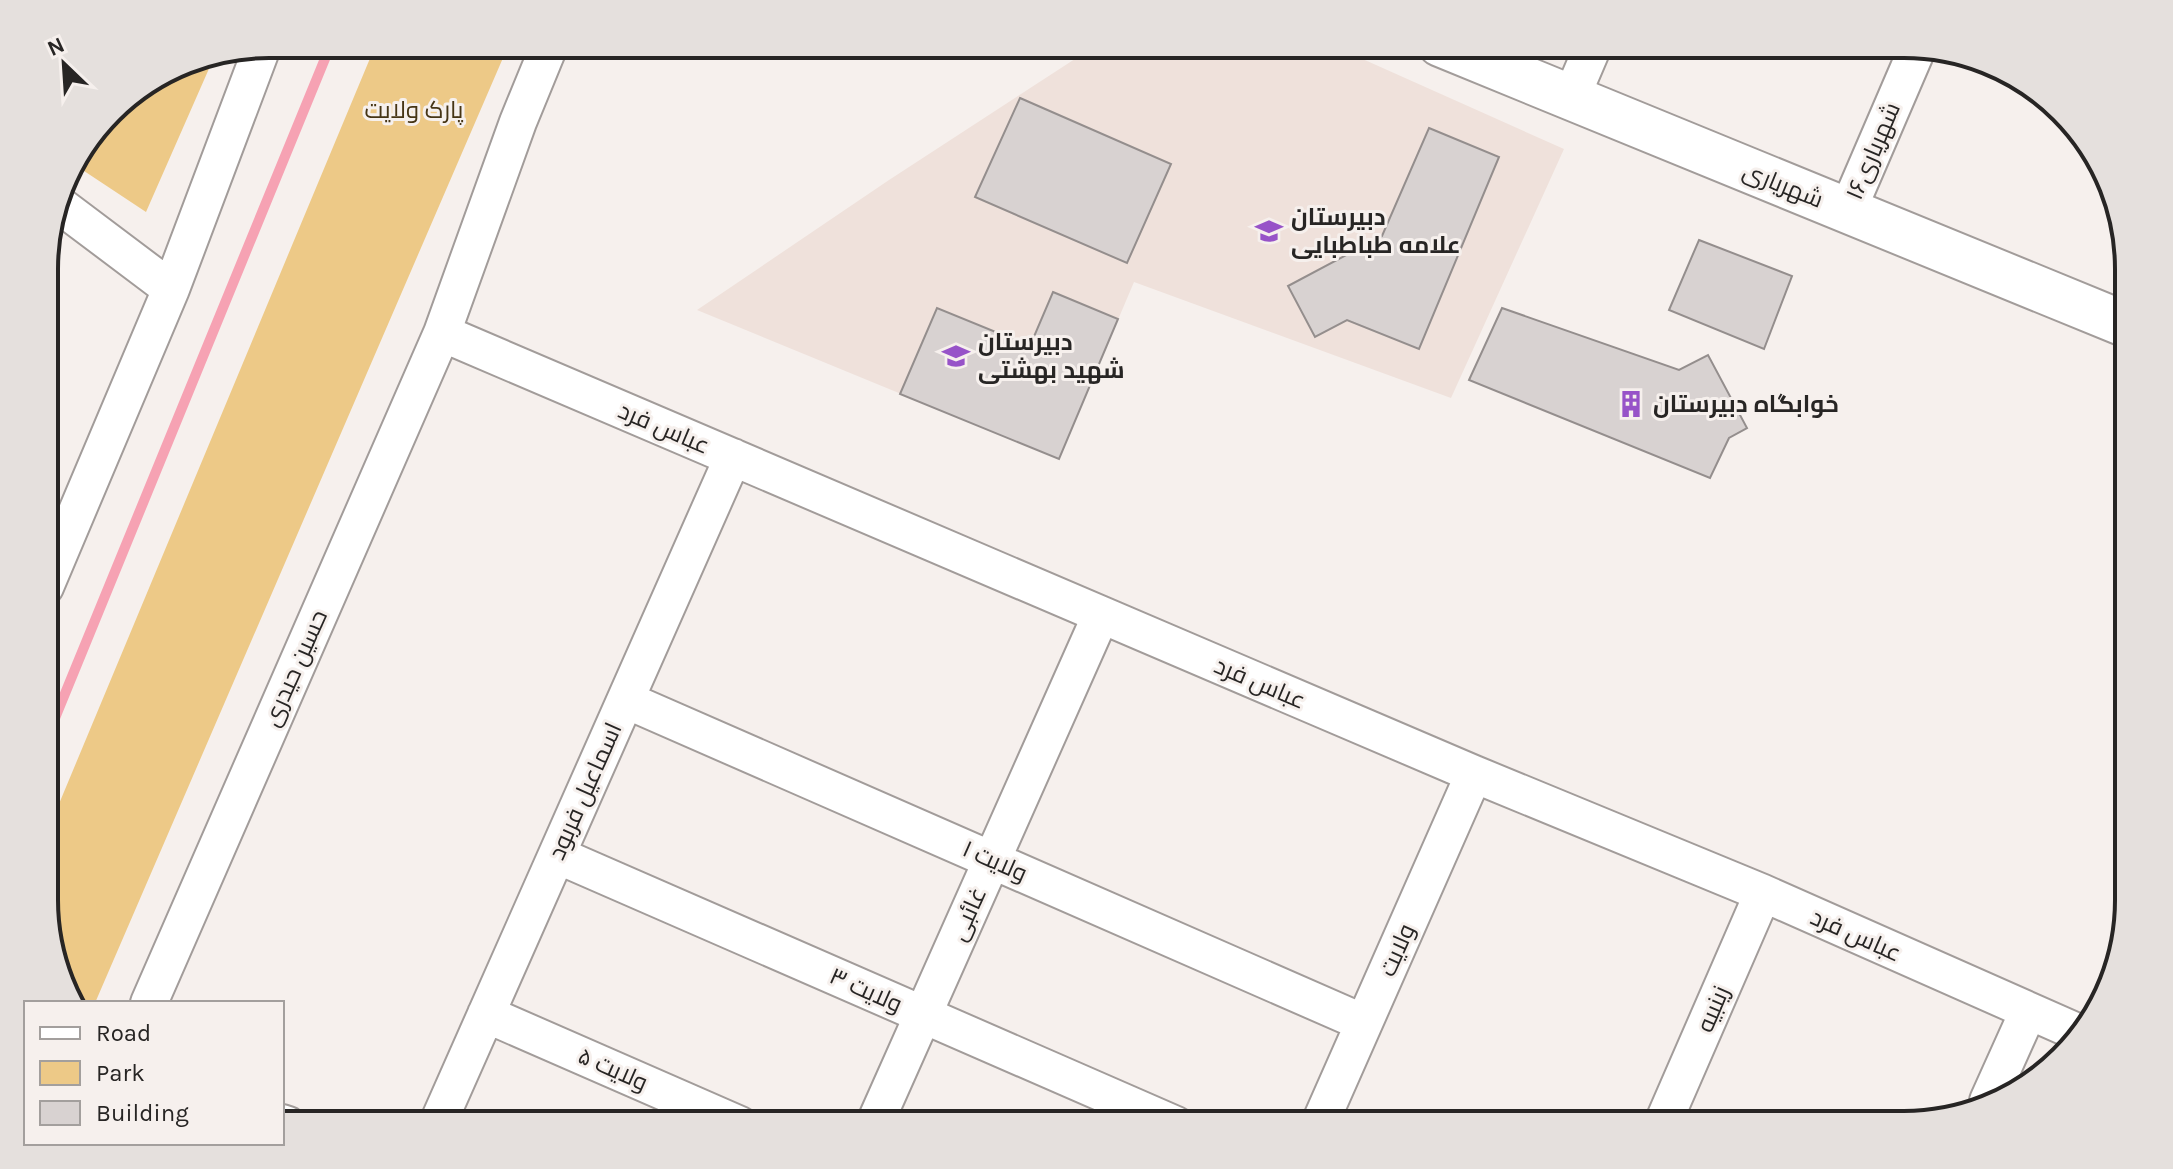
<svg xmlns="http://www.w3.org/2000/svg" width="2173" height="1169" font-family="Karla,Cairo,sans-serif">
  <rect width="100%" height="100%" fill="#f6f0ed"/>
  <path fill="#efe1db" d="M1098,44H1329L1564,149L1451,398L1134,282L1059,459L697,310L889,180Z"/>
  <path fill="#edc987" d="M376,44H509L95,1003H74L46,930V835Z
    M215,55L146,212L72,163L120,100L183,61Z"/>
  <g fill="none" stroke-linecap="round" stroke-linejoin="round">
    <path stroke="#f6a2b3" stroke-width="10" d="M46,740L331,44"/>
  </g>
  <path fill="#d8d2d1" stroke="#948e8d" stroke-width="2" d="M1020,98L1171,164L1127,263L975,197Z
    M1429,128L1499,157L1419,349L1347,320L1315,337L1288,286L1382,236Z
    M1699,240L1792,276L1764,349L1669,310Z
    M1053,292L1118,319L1059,459L900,394L937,308L1030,346Z
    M1502,308L1679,370L1708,355L1747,428L1729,438L1710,478L1469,380Z"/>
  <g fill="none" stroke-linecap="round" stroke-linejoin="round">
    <g stroke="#a29c9a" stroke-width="40">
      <path id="minor" d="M1571,98L1594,44
        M58,204L171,289
        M1847,212L1918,47
        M442,333L1474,774L1763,893L2077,1032
        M45,587L171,289L263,45
        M626,700L1364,1023
        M557,855L1176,1125
        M149,1003L442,333L518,122L550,44
        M486,1014L740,1125
        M1988,1101L2028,1012
        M282,1123L288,1125
        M437,1125L733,457
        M874,1125L1101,615
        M1319,1125L1474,774
        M1662,1125L1763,893"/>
    </g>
    <g stroke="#a29c9a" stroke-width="48">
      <path id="major" d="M1440,44L2127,325"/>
    </g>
    <use href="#minor" stroke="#fff" stroke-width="36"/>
    <use href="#major" stroke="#fff" stroke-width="44"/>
  </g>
  <defs>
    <g id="school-bare" transform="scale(2.16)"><path d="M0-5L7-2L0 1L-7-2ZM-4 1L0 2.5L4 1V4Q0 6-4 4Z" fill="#9753c8" stroke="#f6f0ed" stroke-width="2.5" paint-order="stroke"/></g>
    <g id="building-bare" transform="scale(2.16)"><path d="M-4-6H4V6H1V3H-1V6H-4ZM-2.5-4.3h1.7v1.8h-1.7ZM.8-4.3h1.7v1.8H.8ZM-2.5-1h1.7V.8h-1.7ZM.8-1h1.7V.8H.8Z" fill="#9753c8" stroke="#f6f0ed" stroke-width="2.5" paint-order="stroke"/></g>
  </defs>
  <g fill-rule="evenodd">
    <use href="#school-bare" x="1269" y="231"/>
    <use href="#school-bare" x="956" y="356"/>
    <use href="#building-bare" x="1631" y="404"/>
  </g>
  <g text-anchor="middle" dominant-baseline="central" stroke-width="6" stroke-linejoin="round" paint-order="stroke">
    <g font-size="24" fill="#463515" stroke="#f6f0ed">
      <text x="414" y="110">پارک ولایت</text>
    </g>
    <g font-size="24" fill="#272524" stroke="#f6f0ed">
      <text transform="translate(1873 151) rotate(-67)">شهریاری۱۶</text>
      <text transform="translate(1783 185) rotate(22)">شهریاری</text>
      <text transform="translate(664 428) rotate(23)">عباس فرد</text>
      <text transform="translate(295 668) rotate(-66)">حسین حیدری</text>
      <text transform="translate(1260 683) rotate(23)">عباس فرد</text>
      <text transform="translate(585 791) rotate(-66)">اسماعیل فربود</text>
      <text transform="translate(995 861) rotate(24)">ولایت ۱</text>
      <text transform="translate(968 914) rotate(-66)">غائبی</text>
      <text transform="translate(1856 935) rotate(24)">عباس فرد</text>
      <text transform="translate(1397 950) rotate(-66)">ولایت</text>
      <text transform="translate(866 990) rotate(24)">ولایت ۳</text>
      <text transform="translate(1713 1009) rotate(-67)">زینبیه</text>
      <text transform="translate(613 1069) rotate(24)">ولایت ۵</text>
    </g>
    <g font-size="24" font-weight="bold" fill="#272524" stroke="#f6f0ed" text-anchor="start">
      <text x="1291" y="217">دبیرستان<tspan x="1291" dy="28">علامه طباطبایی</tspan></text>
      <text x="978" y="342">دبیرستان<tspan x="978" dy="28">شهید بهشتی</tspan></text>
      <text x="1653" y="404">خوابگاه دبیرستان</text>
    </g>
  </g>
  <path d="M0 0H2173V1169H0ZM269 58H1904A211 211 0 0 1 2115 269V900A211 211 0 0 1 1904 1111H269A211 211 0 0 1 58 900V269A211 211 0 0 1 269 58Z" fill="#e5e0dd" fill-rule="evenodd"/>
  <path fill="none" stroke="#272524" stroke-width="4" d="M269 58H1904A211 211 0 0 1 2115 269V900A211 211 0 0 1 1904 1111H269A211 211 0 0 1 58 900V269A211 211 0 0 1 269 58Z"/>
  <rect x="24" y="1001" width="260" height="144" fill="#f6f0ed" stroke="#a39f9d" stroke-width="2"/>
  <rect x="40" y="1027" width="40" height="12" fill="#ffffff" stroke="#a39f9d" stroke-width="2"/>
  <text x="96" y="1041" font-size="24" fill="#272524">Road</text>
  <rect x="40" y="1061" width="40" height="24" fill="#edc987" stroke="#a39f9d" stroke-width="2"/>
  <text x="96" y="1081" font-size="24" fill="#272524">Park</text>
  <rect x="40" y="1101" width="40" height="24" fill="#d8d2d1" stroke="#a39f9d" stroke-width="2"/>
  <text x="96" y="1121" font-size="24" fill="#272524">Building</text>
  <g transform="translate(64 64) rotate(335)" stroke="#f6f0ed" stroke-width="6" paint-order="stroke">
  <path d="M0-6L14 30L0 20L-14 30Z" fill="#272524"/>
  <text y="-12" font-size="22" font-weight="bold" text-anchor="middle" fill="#272524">N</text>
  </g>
</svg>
